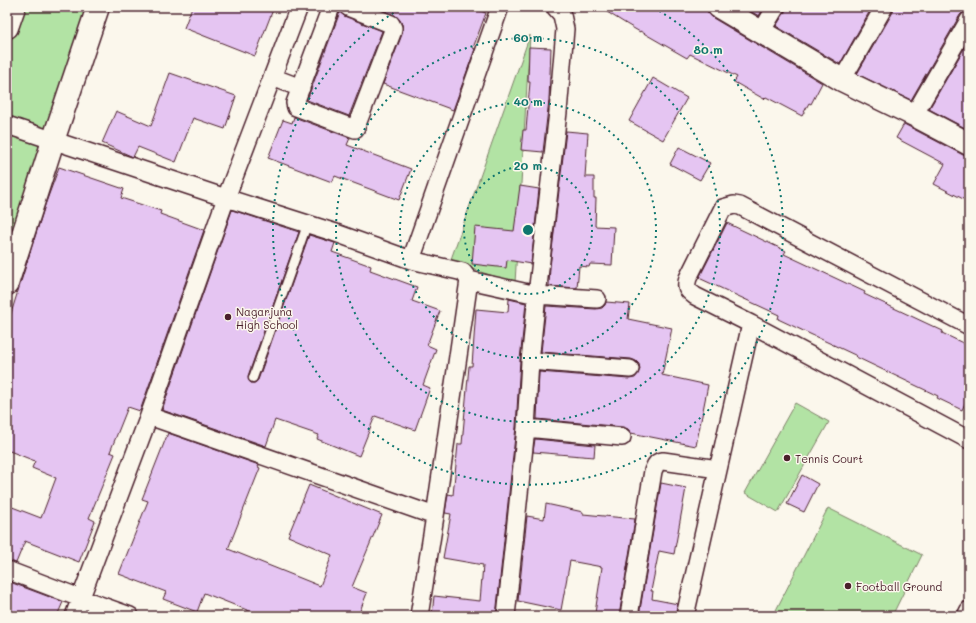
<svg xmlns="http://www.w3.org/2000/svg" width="976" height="623" font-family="Mali,sans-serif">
  <rect width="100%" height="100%" fill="#fbf7ec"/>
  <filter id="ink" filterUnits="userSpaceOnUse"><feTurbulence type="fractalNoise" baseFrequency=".025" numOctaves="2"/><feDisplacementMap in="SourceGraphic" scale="8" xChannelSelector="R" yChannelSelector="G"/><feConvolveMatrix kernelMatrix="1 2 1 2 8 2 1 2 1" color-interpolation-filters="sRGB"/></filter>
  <g filter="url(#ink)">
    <path fill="#b2e3a4" stroke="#7e8168" d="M14,7H98L7,284V27Z
      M530,35L515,283L450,262Z
      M795,403L829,422L778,512L745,493Z
      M828,508L922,555L892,616H773Z"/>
    <path fill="#e5c5f2" stroke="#4a1f2b" d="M192,7H274L255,56L184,28Z
      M375,7H469L486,13L473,48L475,49L453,110L383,84L401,37L403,29L402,24L400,20L395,15Z
      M599,7H707L708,13L713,18L822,83L811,104L809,103L802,116L766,97L764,99L734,82L737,77L690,54L687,58L640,31V32L628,25Z
      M743,7H764L759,16Z
      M786,7H872L840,64L776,26L785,12Z
      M894,7H969V10L964,11L960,15L911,100L857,74L893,12Z
      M340,12L344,16L382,31L349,116L307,100Z
      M969,40V130L929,109Z
      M529,47L551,48L549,100L543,152L521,150L523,130H526L530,82H528Z
      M170,73L236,96L225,129L193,118L176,162L138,147L133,157L102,143L116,111L151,126Z
      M653,78L687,98L663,140L629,121Z
      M294,117L350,138L347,145L411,169L399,200L335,176L332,182L268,158L283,120L292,123Z
      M904,124L963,155L969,156V202L934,184L945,164L896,138Z
      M566,131L588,133L585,177H594V198H596L595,226L614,227L612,265L590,264L589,267L579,266L577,288L549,286L550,267Z
      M679,147L710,163L700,180L670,164Z
      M59,167L124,189L121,198L161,211L160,214L204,230L140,411L128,407L110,452L115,454L89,518L95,521L79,562L25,541L16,563L7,560V505L41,518L56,478L32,468L35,461L7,450V326L45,205Z
      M520,186L539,189L531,264L507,260L506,268L472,264L475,227L514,231Z
      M232,210L299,232L248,376L249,381L251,383H254L256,382L258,380L309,235L335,243L332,252L371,266L370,270L417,287L412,301L440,311L427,345L436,349L423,385L430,388L415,430L375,416L359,456L317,439L319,435L275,420L266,446L162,410Z
      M727,223L786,251L784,254L865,292L864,294L943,331L942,333L969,346V394L962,410L937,398L938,396L856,357L857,356L778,319L779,315L699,278Z
      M509,299L526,303L520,360L516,427L496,616H432L434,596L480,601L483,565L443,558L451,514L445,513L448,494L453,495L458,444H462L469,366H472L476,309L508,312Z
      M606,302L630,304L628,319L672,328L662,375L708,385L696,446L631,433L628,429L623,427L537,419L539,372L629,379L635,378L638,374L640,369L639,364L636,361L631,359L541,352L546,306L596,309L602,308L605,305Z
      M168,433L259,465L258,467L260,468L228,549L320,586L332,555L288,536L309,485L382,515L352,587L367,593L358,616H262L204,593L197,612L163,599L166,592L119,574L148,501L142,499Z
      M535,439L595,445L594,457L533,452Z
      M802,475L818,484L804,512L787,504Z
      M661,483L686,488L674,554L659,551L651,591H653L652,599L678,604L675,616H639Z
      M546,504L583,512V514L635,519L619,616L595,613L602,567L570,561L561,610L518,601L527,516L544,519Z
      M7,581L63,602L57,616H7Z"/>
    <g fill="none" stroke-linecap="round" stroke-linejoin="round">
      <g stroke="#4a1f2b" stroke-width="11">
        <path id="lane" d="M253,378L307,225"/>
      </g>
      <g stroke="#4a1f2b" stroke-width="20">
        <path id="street" d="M331,7L295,103L296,107L299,108L355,129L356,127L392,33L393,28L391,24L348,7
          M761,32L776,7
          M272,77L301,88
          M842,80L884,7
          M914,115L969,20
          M7,125L226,198L333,232L411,260L463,272L469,280L435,516L419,616
          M411,260L500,7
          M469,280L537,295L597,299
          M969,326L740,206L734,205L723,208L688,278C685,288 687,290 695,296L751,324L969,440
          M530,361L630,369
          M149,416L435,516
          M526,428L622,437
          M7,570L80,598L130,616
          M74,616L149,416L226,198L299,7
          M506,616L526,428L530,361L537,295L558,112L565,29L562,15L555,7
          M629,616L653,471C656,464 656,462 663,461L718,469
          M685,616L751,324
          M966,616L969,610"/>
      </g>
      <g stroke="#4a1f2b" stroke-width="25">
        <path id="secondary" d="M719,7L842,80L914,115L969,144
          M7,27L14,7
          M7,284L53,141L98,7"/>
      </g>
      <use href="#lane" stroke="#fbf7ec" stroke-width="8"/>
      <use href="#street" stroke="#fbf7ec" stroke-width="17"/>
      <use href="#secondary" stroke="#fbf7ec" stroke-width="22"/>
    </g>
  </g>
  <g fill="none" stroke="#0f766e" stroke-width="2" stroke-dasharray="2 4">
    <circle cx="528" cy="230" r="64"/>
    <circle cx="528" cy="230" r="128"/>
    <circle cx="528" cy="230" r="192"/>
    <path d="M654 8A255 255 0 1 1 402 8"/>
  </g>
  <g fill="#4a1f2b" stroke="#fbf7ec" stroke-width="1.5">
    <circle cx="228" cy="317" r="4"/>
    <circle cx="787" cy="458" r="4"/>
    <circle cx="848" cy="586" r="4"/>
  </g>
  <g text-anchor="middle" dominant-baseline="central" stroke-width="3" stroke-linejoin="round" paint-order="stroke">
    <g font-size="11" fill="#4a1f2b" stroke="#fbf7ec" text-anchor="start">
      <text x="236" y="311">Nagarjuna<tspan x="236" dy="13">High School</tspan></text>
      <text x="795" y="458">Tennis Court</text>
      <text x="856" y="586">Football Ground</text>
    </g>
  </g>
  <circle cx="528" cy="230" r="6" fill="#0f766e" stroke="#fbf7ec" stroke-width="2"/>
  <g font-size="12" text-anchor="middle" font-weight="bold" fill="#0f766e" stroke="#fbf7ec" stroke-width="3" stroke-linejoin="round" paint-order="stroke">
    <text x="528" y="42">60 m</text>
    <text x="708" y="54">80 m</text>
    <text x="528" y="106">40 m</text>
    <text x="528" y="170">20 m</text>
  </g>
  <rect width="976" height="623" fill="none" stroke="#fbf7ec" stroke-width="24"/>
  <rect x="12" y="12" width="952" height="599" fill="none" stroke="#4a1f2b" stroke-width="1.5" filter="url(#ink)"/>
</svg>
